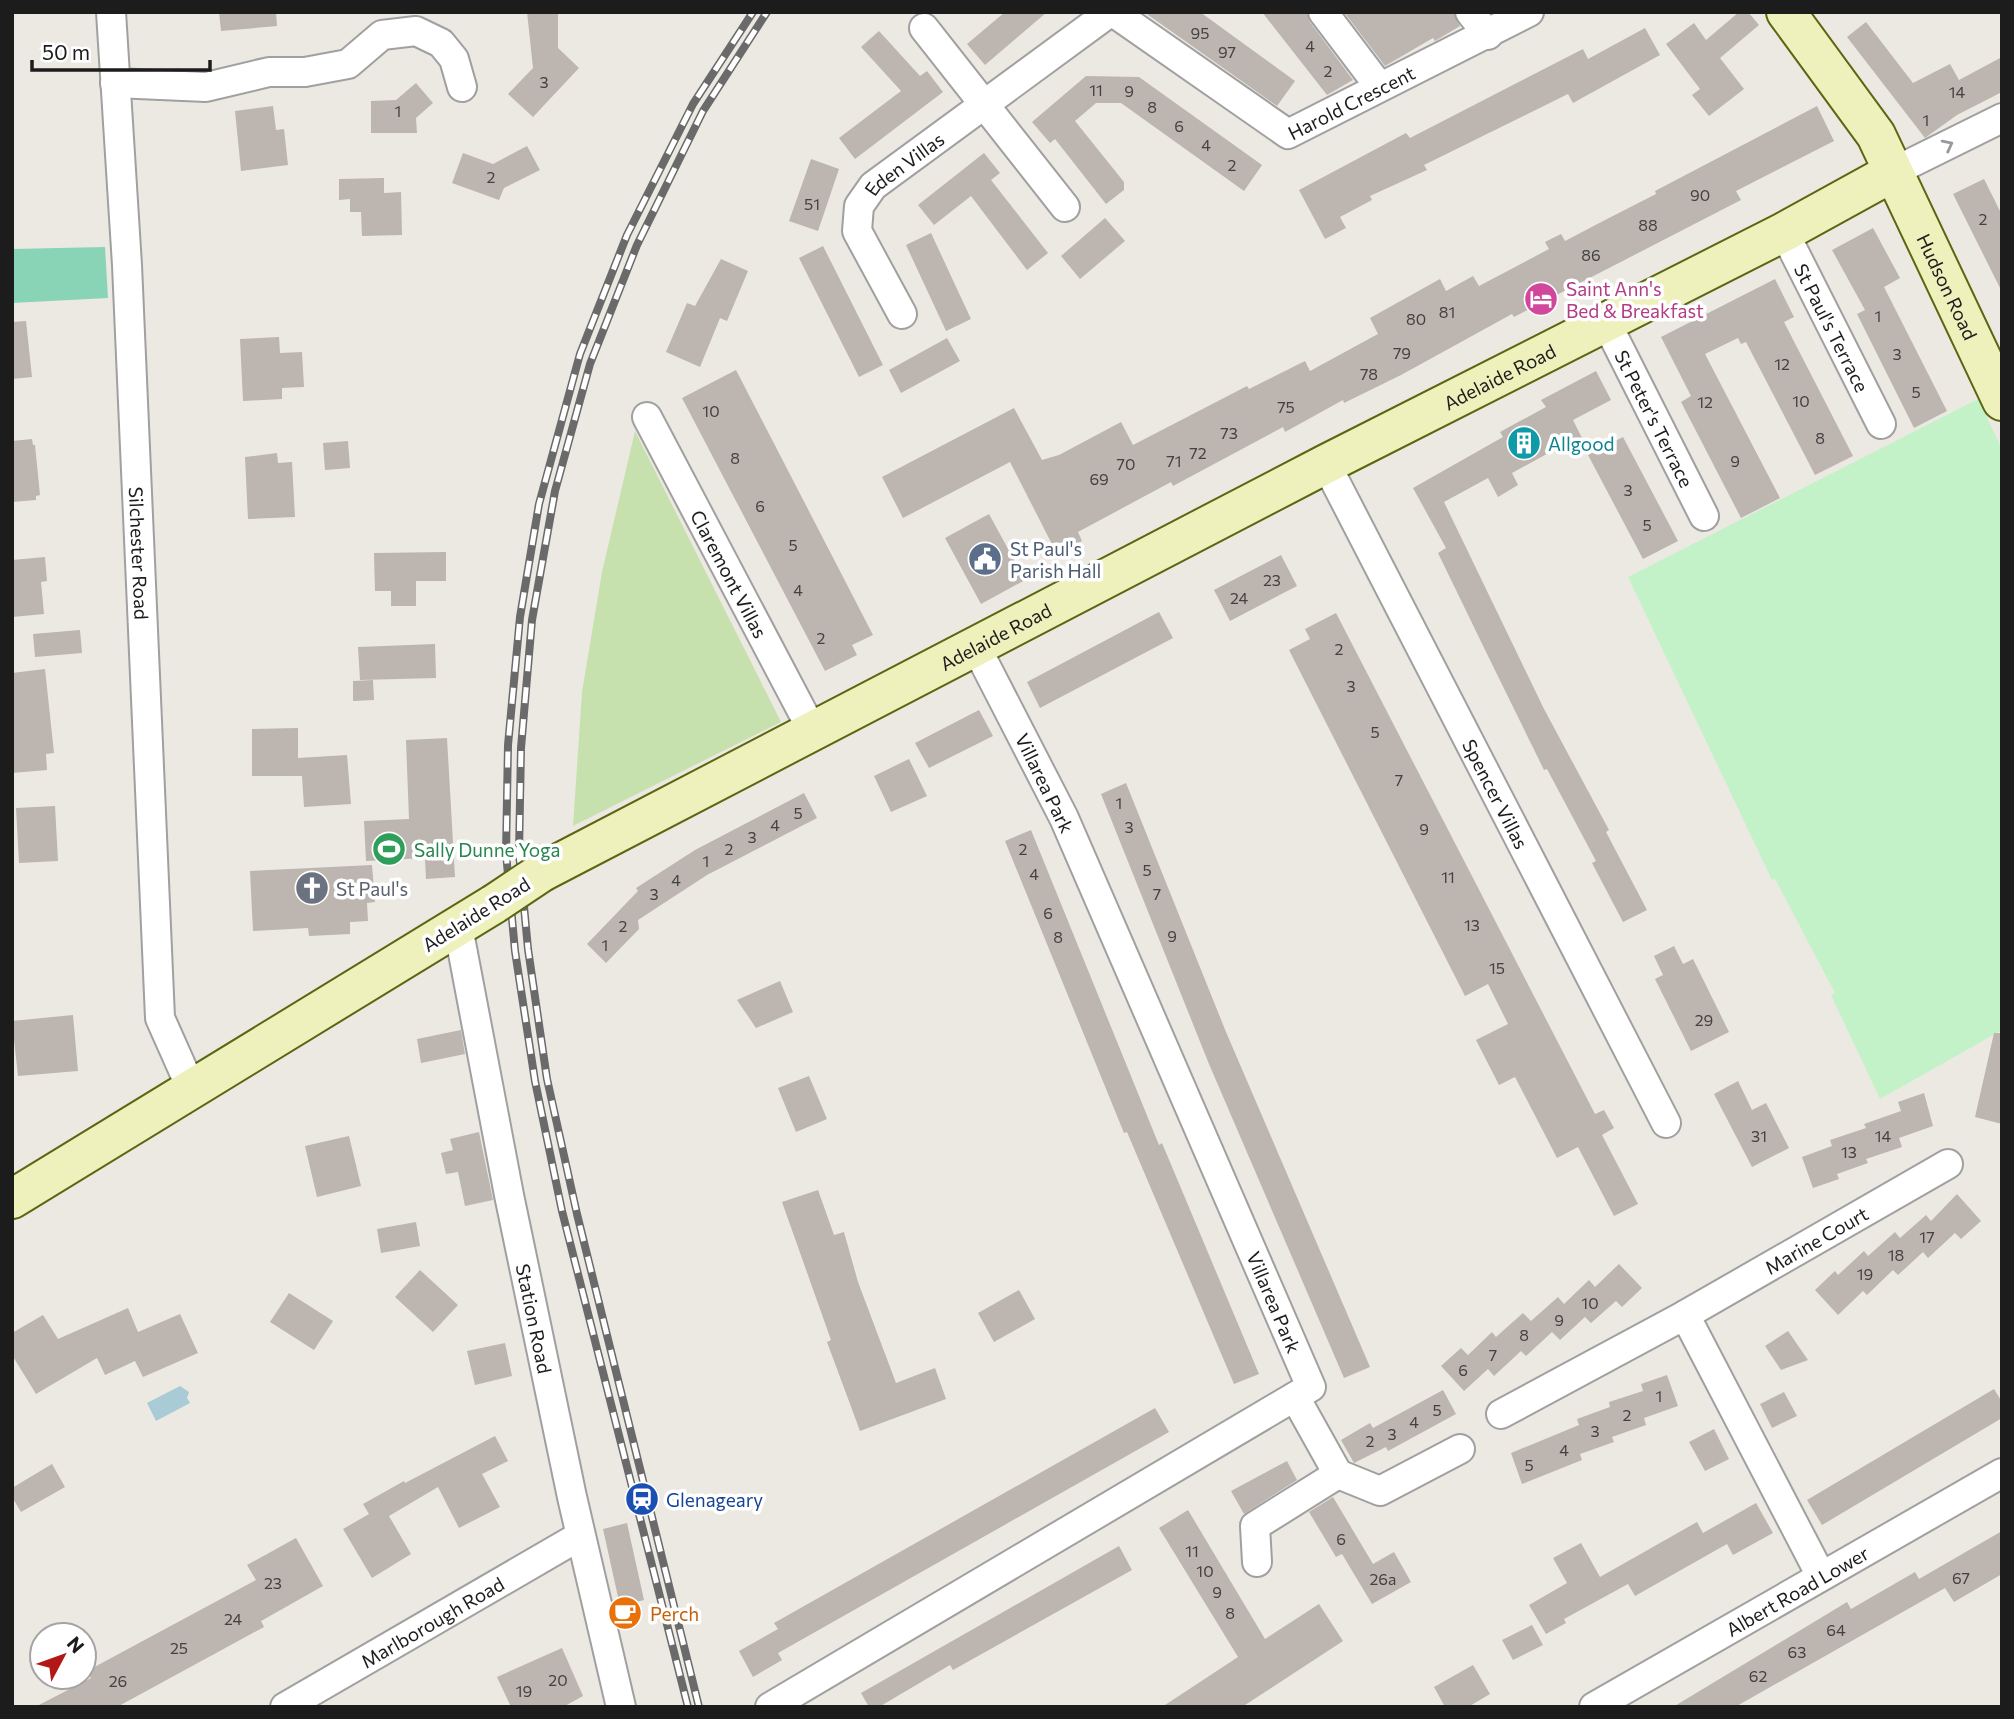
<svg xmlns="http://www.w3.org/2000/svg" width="2014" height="1719" font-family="Commissioner,sans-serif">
  <rect width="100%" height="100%" fill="#ece9e3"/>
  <path fill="#c7e1ae" d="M635,431L781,722L573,826L582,692L602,572Z"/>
  <path fill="#c4f2c8" d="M1978,399L2002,449V1030L1880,1099L1831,995L1835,993L1775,879L1772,880L1628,577Z"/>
  <path fill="#89d3b7" d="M105,247L108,298L12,303V249Z"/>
  <path fill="#a8cbd5" d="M180,1386L189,1392L187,1398L190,1403L156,1421L147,1403Z"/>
  <path fill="#bcb5b0" d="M219,12H276L277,26L221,31Z
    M527,12H558V48L579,68L533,117L508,94L533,68Z
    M1005,12H1047L985,65L967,44Z
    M1144,12H1200L1295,81L1277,106Z
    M1262,12H1307L1310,22L1353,80L1327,95Z
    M1344,12H1454L1460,26L1435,41L1433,38L1385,66Z
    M1739,12H1748L1759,25L1720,58L1744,89L1709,116L1692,95L1700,89L1666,44L1694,23L1706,40Z
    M1866,22L1913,83L1950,64L1959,80L2002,57V92L1957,115L1925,138L1847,37Z
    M1645,28L1660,55L1573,103L1568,94L1424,165L1427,170L1370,196L1372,200L1340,217L1346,228L1325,239L1299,190L1406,133L1410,138L1583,49L1588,59Z
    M879,31L920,76L927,71L943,92L855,159L839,138L901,91L861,47Z
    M1086,76L1139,77L1262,165L1244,191L1121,103H1096L1075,121L1124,182V190L1106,204L1055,139L1050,143L1032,122Z
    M416,83L433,103L416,118L417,133H371V101L396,100Z
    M273,106L276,130L284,129L288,165L241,171L235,111Z
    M1817,106L1834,141L1736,191L1741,200L1514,317L1512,314L1401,375L1344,403L1343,400L1285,432L1283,427L1173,486L1171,482L1078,532L1082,541L1057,554L1010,462L903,518L882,477L1014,408L1042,460L1059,455L1121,422L1133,445L1247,386L1249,389L1305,361L1310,371L1354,347L1378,334L1370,318L1440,279L1446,291L1473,276L1479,286L1549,249L1545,242L1561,234L1565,241L1607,219L1656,194L1655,191Z
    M527,146L540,170L504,188L499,200L452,183L463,153L493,164Z
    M984,153L1000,173L991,180L1048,253L1027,270L971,196L934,225L918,205Z
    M811,159L839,169L818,231L789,221Z
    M384,178V193L401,192L402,235L362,236L361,212H350V199L339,200V179Z
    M1984,179L2002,215V292L1953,194Z
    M1105,218L1125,241L1080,279L1061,256Z
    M1873,228L1900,278L1884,287L1947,411L1914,428L1857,314L1865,310L1832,250Z
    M931,233L971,319L946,331L906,245Z
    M823,246L883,365L859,377L799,258Z
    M721,259L748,271L727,321L720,318L700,367L666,352L687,303L695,306Z
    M1775,279L1794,317L1784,322L1853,456L1815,475L1746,342L1741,344L1738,338L1705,354L1780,498L1741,518L1681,402L1691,396L1661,337Z
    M26,321L32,377L12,379V322Z
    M279,337L280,353L302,352L304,387L282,388V399L243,401L240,339Z
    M947,338L960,361L901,393L889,370Z
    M736,370L873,635L852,645L857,655L825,671L682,398Z
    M1596,371L1611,400L1573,420L1583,440L1567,448L1565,444L1512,473L1518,485L1498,497L1488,478L1444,502L1544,709L1609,830L1606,832L1647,910L1623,922L1592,863L1596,861L1547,769L1544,770L1488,656L1438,553L1446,548L1413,488L1503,437L1500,432L1546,407L1541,400Z
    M1623,437L1678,541L1643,559L1588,455Z
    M32,439L33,445H35L40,495L36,496V500L12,502V441Z
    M348,441L350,468L325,470L323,443Z
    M277,453L278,463L292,462L295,517L248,519L245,457Z
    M989,514L1025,580L981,604L945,538Z
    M446,552V581H416V606H391V591H375L374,553Z
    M1281,555L1297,586L1230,621L1214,590Z
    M45,557L47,581L41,582L44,614L12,617V560Z
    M1159,612L1173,638L1040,708L1027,682Z
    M1336,613L1595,1114L1604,1110L1614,1128L1602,1135L1638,1204L1614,1216L1578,1147L1557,1158L1515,1077L1499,1085L1476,1040L1508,1024L1488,984L1465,996L1289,650L1310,639L1305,629Z
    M80,630L82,653L35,657L33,634Z
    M435,644L436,678L360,680L358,647Z
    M45,669L54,753L46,754L47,770L12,773V673Z
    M373,680L374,700L353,701V681Z
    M979,710L993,736L929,768L915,743Z
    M298,728V758L347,755L351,804L304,807L302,776H252V729Z
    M447,738L455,877L426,879L425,858L366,861L364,821L409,819L406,740Z
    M909,759L927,796L891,812L874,776Z
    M1126,783L1226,1032L1370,1367L1344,1378L1209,1064L1101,794Z
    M804,793L817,818L707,875L638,920L639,929L606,963L587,944L638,891L636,888L695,850Z
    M55,806L58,861L19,863L16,808Z
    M1031,830L1159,1145L1162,1143L1259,1374L1234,1384L1127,1132L1124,1133L1005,841Z
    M372,865L375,902L367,903L368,921L350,922V934L309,936L308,928L253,931L250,871Z
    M1674,946L1683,964L1693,959L1729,1032L1691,1051L1655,979L1663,975L1654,956Z
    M780,981L793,1012L756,1028L737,1000Z
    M73,1015L78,1071L18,1076L12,1021Z
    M461,1030L465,1054L421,1063L417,1039Z
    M1994,1033H2002V1124L1975,1117Z
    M809,1076L827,1119L796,1132L778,1088Z
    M1738,1081L1752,1110L1766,1103L1789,1148L1752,1167L1714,1094Z
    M1924,1093L1933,1126L1899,1138L1902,1147L1866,1159L1868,1163L1837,1174L1839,1179L1813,1188L1802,1157L1832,1146L1830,1140L1866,1128L1864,1124L1901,1111L1898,1102Z
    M479,1132L493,1200L465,1206L458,1172L446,1174L441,1153L453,1150L450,1139Z
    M349,1136L361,1186L317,1197L305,1146Z
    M818,1190L834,1235L844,1232L858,1282L896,1383L935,1368L946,1399L860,1431L827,1342L831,1340L782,1202Z
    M1957,1194L1981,1221L1961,1239L1955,1233L1928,1258L1923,1252L1898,1275L1893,1270L1867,1295L1863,1291L1838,1315L1815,1290L1835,1271L1838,1275L1864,1251L1868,1256L1895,1232L1900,1238L1926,1215L1931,1221Z
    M416,1222L420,1246L381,1253L377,1229Z
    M1619,1264L1642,1288L1622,1307L1616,1301L1591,1323L1585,1317L1560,1340L1552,1332L1526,1356L1521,1351L1494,1376L1488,1369L1464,1391L1441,1366L1461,1348L1468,1355L1492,1332L1496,1337L1523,1313L1531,1321L1558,1297L1564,1304L1589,1280L1595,1287Z
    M420,1270L458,1305L433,1332L395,1297Z
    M1019,1290L1035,1319L994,1342L978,1313Z
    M289,1293L333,1321L314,1350L270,1322Z
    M128,1308L138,1332L180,1314L198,1353L143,1377L135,1361L105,1375L97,1358L36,1394L12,1355V1333L43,1315L58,1339Z
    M1788,1331L1808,1360L1781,1370L1765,1346Z
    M505,1343L512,1376L475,1385L467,1351Z
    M1667,1375L1678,1406L1644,1418L1646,1425L1612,1437L1614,1442L1580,1454L1582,1460L1522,1484L1511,1453L1579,1425L1577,1419L1610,1407L1609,1402L1643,1391L1641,1384Z
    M1994,1389L2002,1402V1418L1822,1525L1807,1500Z
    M1443,1390L1456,1414L1388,1451L1386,1447L1354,1463L1341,1440L1370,1423L1373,1428Z
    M1784,1392L1797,1416L1772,1428L1760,1404Z
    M1155,1408L1169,1432L778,1653L782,1660L753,1677L739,1651L778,1629L774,1623Z
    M1714,1429L1729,1459L1705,1471L1689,1442Z
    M495,1436L508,1461L482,1474L500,1507L459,1528L438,1487L389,1516L411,1554L372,1578L343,1529L369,1514L363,1504L404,1481L405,1483Z
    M1287,1461L1297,1480L1244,1514L1231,1491Z
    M52,1464L65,1487L21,1512L12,1497V1488Z
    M1333,1497L1373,1564L1394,1552L1411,1582L1372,1604L1342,1554L1336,1557L1309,1512Z
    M1756,1503L1773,1533L1733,1555L1727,1544L1635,1596L1628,1584L1564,1619L1566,1623L1546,1634L1529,1605L1567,1583L1553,1558L1581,1543L1600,1577L1697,1522L1703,1533Z
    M1188,1510L1265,1639L1319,1604L1343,1641L1242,1707H1162L1238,1657L1159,1528Z
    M627,1523L644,1600L620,1606L603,1529Z
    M2002,1531V1574L1954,1602L1945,1588L1735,1707H1673L1847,1602L1851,1609L1915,1572L1919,1579Z
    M296,1538L323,1586L261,1621L264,1627L117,1707H35L91,1678L87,1671L256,1580L247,1565Z
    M1119,1546L1132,1570L953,1670L950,1665L879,1707H869L861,1693Z
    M1532,1625L1543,1645L1513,1660L1502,1640Z
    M562,1648L583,1696L563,1707H511L497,1677Z
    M1473,1665L1490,1694L1468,1707H1445L1434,1687Z"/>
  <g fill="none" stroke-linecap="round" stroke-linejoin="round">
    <g stroke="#a0a0a0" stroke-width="32">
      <g id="street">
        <path id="s1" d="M111,12L127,265L160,1018L192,1090"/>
        <path id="s2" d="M1113,12L1288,134L1529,12"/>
        <path d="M1323,12L1379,86"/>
        <path d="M1470,12L1488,35"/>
        <path d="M924,28L1065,207"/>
        <path d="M115,83L206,87L269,72H305L348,64L382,35L416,31L441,43L454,59L462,87"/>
        <path d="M1893,172L2002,118"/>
        <path id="s3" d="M1784,232L1881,424"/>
        <path id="s4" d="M902,314L857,231L859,206L873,186L1110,12"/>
        <path id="s5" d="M1606,322L1704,516"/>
        <path id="s6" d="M647,417L812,730"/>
        <path id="s7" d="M1326,464L1666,1123"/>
        <path id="s8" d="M458,927L509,1195L572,1497L621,1707"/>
        <path d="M1685,1315L1821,1576"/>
        <path d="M1295,1397L1338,1474L1380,1491L1460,1449"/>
        <path id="s9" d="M1501,1414L1685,1315L1948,1164"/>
        <path d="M1257,1562L1255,1526L1338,1474"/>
        <path id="s10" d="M285,1707L580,1536"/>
        <path d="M770,1707L1311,1387L1064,818L975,645"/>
        <path id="s11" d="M1594,1707L2002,1473"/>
      </g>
    </g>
    <g stroke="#5b6611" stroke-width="42">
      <g id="secondary">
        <path id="s12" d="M1786,12L1876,135L2002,401"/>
        <path id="s13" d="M542,872L1326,464L1784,232L1893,172"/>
        <path d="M12,1199L494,904"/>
      </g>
    </g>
    <use href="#street" stroke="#fff" stroke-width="28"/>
    <use href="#secondary" stroke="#eef1bc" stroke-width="38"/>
    <g stroke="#6a6a6a" stroke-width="8">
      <path id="rail" d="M688,1707L562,1211L535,1081L515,951L506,853L508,745L520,617L539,504L580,354L627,235L693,104L753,12
        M699,1707L577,1214L547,1079L528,949L519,853L521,748L532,620L555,491L590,364L637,245L703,111L767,12"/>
    </g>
    <use href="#rail" stroke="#fff" stroke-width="5" stroke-dasharray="16" stroke-linecap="butt"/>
    <g stroke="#5b6611" stroke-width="42" stroke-linecap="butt">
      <path id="secondary-bridge" d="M494,904L542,872"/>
    </g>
    <use href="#secondary-bridge" stroke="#eef1bc" stroke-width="38"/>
  </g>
  <defs><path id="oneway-chevron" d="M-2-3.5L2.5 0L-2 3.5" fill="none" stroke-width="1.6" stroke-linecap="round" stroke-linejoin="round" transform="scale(1.75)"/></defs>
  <use stroke="#999" href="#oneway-chevron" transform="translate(1948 145) rotate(-27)"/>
  <defs>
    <g id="hotel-disc" transform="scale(1.75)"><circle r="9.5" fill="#d1479c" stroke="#fff"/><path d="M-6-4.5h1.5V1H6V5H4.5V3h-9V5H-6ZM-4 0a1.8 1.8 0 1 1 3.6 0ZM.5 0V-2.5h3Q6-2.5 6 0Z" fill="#fff"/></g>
    <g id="building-disc" transform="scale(1.75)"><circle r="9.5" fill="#0f9aa8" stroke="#fff"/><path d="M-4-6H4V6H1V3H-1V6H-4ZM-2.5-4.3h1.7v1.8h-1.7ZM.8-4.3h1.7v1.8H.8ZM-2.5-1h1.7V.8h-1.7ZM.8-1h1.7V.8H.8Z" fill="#fff"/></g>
    <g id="civic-disc" transform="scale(1.75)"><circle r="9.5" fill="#5c6f8a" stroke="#fff"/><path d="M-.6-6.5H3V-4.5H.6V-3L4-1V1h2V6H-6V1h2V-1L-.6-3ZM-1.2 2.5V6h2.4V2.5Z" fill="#fff"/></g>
    <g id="stadium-disc" transform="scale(1.75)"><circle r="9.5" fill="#2e9e5b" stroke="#fff"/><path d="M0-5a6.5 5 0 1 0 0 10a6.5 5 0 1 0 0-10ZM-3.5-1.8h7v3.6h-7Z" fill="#fff"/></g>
    <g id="church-disc" transform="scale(1.75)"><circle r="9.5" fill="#6b7280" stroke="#fff"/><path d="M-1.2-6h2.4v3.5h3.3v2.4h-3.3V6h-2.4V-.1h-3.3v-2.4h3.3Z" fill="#fff"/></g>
    <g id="station-disc" transform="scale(1.75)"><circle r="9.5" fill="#1a4fb4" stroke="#fff"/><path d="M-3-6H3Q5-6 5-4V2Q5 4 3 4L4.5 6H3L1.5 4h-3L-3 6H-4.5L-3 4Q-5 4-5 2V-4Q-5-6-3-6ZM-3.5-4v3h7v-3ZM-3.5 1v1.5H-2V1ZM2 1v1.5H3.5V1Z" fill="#fff"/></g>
    <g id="cafe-disc" transform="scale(1.75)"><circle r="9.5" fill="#e8710a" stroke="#fff"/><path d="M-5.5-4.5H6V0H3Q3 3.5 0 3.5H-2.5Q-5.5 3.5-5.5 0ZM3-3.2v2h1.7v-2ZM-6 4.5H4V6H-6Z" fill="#fff"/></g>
  </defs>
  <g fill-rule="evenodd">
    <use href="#hotel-disc" x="1541" y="299"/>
    <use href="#building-disc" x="1524" y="443"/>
    <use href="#civic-disc" x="985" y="559"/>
    <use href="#stadium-disc" x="389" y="849"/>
    <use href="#church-disc" x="312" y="888"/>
    <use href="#station-disc" x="642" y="1499"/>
    <use href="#cafe-disc" x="625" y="1613"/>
  </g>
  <g text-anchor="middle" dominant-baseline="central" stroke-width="7" stroke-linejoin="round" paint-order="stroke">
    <g font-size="16" fill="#444241">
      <text x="1200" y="32">95</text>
      <text x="1310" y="45">4</text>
      <text x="1227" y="51">97</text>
      <text x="1328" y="70">2</text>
      <text x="544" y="81">3</text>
      <text x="1096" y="89">11</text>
      <text x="1129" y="90">9</text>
      <text x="1957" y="91">14</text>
      <text x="1152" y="106">8</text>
      <text x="398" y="110">1</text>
      <text x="1926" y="119">1</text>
      <text x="1179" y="125">6</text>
      <text x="1206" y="144">4</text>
      <text x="1232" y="164">2</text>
      <text x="491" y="176">2</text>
      <text x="1700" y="194">90</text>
      <text x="812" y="203">51</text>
      <text x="1983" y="218">2</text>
      <text x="1648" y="224">88</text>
      <text x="1591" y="254">86</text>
      <text x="1447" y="311">81</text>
      <text x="1878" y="315">1</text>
      <text x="1416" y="318">80</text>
      <text x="1402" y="352">79</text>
      <text x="1897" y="353">3</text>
      <text x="1782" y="363">12</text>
      <text x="1369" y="373">78</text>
      <text x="1916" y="391">5</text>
      <text x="1801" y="400">10</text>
      <text x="1705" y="401">12</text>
      <text x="1286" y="406">75</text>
      <text x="711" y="410">10</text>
      <text x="1229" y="432">73</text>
      <text x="1820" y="437">8</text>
      <text x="1198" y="452">72</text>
      <text x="735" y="457">8</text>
      <text x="1174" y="460">71</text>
      <text x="1735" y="460">9</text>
      <text x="1126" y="463">70</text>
      <text x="1099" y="478">69</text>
      <text x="1628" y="489">3</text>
      <text x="760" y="505">6</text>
      <text x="1647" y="524">5</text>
      <text x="793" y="544">5</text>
      <text x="1272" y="579">23</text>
      <text x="798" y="589">4</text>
      <text x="1239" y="597">24</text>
      <text x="821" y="637">2</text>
      <text x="1339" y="648">2</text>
      <text x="1351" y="685">3</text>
      <text x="1375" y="731">5</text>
      <text x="1399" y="779">7</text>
      <text x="1119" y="802">1</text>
      <text x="798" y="812">5</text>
      <text x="775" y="824">4</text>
      <text x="1129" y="826">3</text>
      <text x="1424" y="828">9</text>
      <text x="752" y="836">3</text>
      <text x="729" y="848">2</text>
      <text x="1023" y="848">2</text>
      <text x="706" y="860">1</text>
      <text x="1147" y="869">5</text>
      <text x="1034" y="873">4</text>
      <text x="1448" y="876">11</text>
      <text x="676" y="879">4</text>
      <text x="654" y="893">3</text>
      <text x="1157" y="893">7</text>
      <text x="1048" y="912">6</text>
      <text x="1472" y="924">13</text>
      <text x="623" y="925">2</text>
      <text x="1172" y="935">9</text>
      <text x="1058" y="936">8</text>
      <text x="605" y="944">1</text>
      <text x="1497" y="967">15</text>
      <text x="1704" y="1019">29</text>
      <text x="1759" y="1135">31</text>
      <text x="1883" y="1135">14</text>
      <text x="1849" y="1151">13</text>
      <text x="1927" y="1236">17</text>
      <text x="1896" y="1254">18</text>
      <text x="1865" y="1273">19</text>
      <text x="1590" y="1302">10</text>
      <text x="1559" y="1319">9</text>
      <text x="1524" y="1334">8</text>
      <text x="1493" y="1354">7</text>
      <text x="1463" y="1369">6</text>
      <text x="1659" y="1395">1</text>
      <text x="1437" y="1409">5</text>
      <text x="1627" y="1414">2</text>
      <text x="1414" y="1421">4</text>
      <text x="1595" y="1430">3</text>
      <text x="1392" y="1433">3</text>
      <text x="1370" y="1440">2</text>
      <text x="1564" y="1449">4</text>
      <text x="1529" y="1464">5</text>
      <text x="1341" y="1538">6</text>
      <text x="1192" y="1550">11</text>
      <text x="1205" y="1570">10</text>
      <text x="1961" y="1577">67</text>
      <text x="1383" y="1578">26a</text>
      <text x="273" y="1582">23</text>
      <text x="1217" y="1591">9</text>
      <text x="1230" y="1612">8</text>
      <text x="233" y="1618">24</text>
      <text x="1836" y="1629">64</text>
      <text x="179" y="1647">25</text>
      <text x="1797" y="1651">63</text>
      <text x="1758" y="1675">62</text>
      <text x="558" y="1679">20</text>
      <text x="118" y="1680">26</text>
      <text x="524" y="1690">19</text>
    </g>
    <g font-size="19" fill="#1c1c1c" stroke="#fff">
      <text stroke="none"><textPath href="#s2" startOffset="284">Harold Crescent</textPath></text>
      <text stroke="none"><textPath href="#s4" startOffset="182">Eden Villas</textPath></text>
      <text stroke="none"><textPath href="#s12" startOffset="320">Hudson Road</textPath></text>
      <text stroke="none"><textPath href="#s3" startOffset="107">St Paul's Terrace</textPath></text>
      <text stroke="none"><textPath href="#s13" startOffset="1078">Adelaide Road</textPath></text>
      <text stroke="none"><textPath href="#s5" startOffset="108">St Peter's Terrace</textPath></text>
      <text stroke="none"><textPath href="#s1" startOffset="542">Silchester Road</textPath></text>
      <text stroke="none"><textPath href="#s6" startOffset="177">Claremont Villas</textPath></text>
      <text stroke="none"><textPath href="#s13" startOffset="511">Adelaide Road</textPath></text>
      <text transform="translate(1045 783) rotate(64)">Villarea Park</text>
      <text stroke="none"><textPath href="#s7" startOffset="371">Spencer Villas</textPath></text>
      <text transform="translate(476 914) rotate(-32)">Adelaide Road</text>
      <text stroke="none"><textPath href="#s9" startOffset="360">Marine Court</textPath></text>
      <text transform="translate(1274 1302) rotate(67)">Villarea Park</text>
      <text stroke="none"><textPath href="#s8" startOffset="399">Station Road</textPath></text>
      <text stroke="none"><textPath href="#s11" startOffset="234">Albert Road Lower</textPath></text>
      <text stroke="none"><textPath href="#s10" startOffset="170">Marlborough Road</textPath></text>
    </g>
    <g font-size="19" fill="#b23c85" stroke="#fff" text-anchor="start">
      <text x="1566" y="288">Saint Ann's<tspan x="1566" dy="22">Bed &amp; Breakfast</tspan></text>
    </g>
    <g font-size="19" fill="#0d838f" stroke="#fff" text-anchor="start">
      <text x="1548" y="443">Allgood</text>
    </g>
    <g font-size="19" fill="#4e5e75" stroke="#fff" text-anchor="start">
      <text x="1010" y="548">St Paul's<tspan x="1010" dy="22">Parish Hall</tspan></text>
    </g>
    <g font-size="19" fill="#27864d" stroke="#fff" text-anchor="start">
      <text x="414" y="849">Sally Dunne Yoga</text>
    </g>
    <g font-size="19" fill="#5b616d" stroke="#fff" text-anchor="start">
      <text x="336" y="888">St Paul's</text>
    </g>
    <g font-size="19" fill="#164399" stroke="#fff" text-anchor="start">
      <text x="666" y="1499">Glenageary</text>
    </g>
    <g font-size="19" fill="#c56008" stroke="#fff" text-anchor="start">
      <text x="650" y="1613">Perch</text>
    </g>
  </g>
  <rect width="2014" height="1719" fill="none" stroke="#1c1c1c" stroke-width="28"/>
  <g transform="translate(63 1656) rotate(49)"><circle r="33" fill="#ffffff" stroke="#a4a4a4" stroke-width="2"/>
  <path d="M0-5L12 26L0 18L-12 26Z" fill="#b21816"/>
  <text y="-10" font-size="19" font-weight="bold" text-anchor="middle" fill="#1c1c1c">N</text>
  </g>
  <path d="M32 60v10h178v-10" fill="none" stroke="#1c1c1c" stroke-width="3.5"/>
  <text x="42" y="60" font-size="21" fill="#1c1c1c" stroke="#ffffff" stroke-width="5" paint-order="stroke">50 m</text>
</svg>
